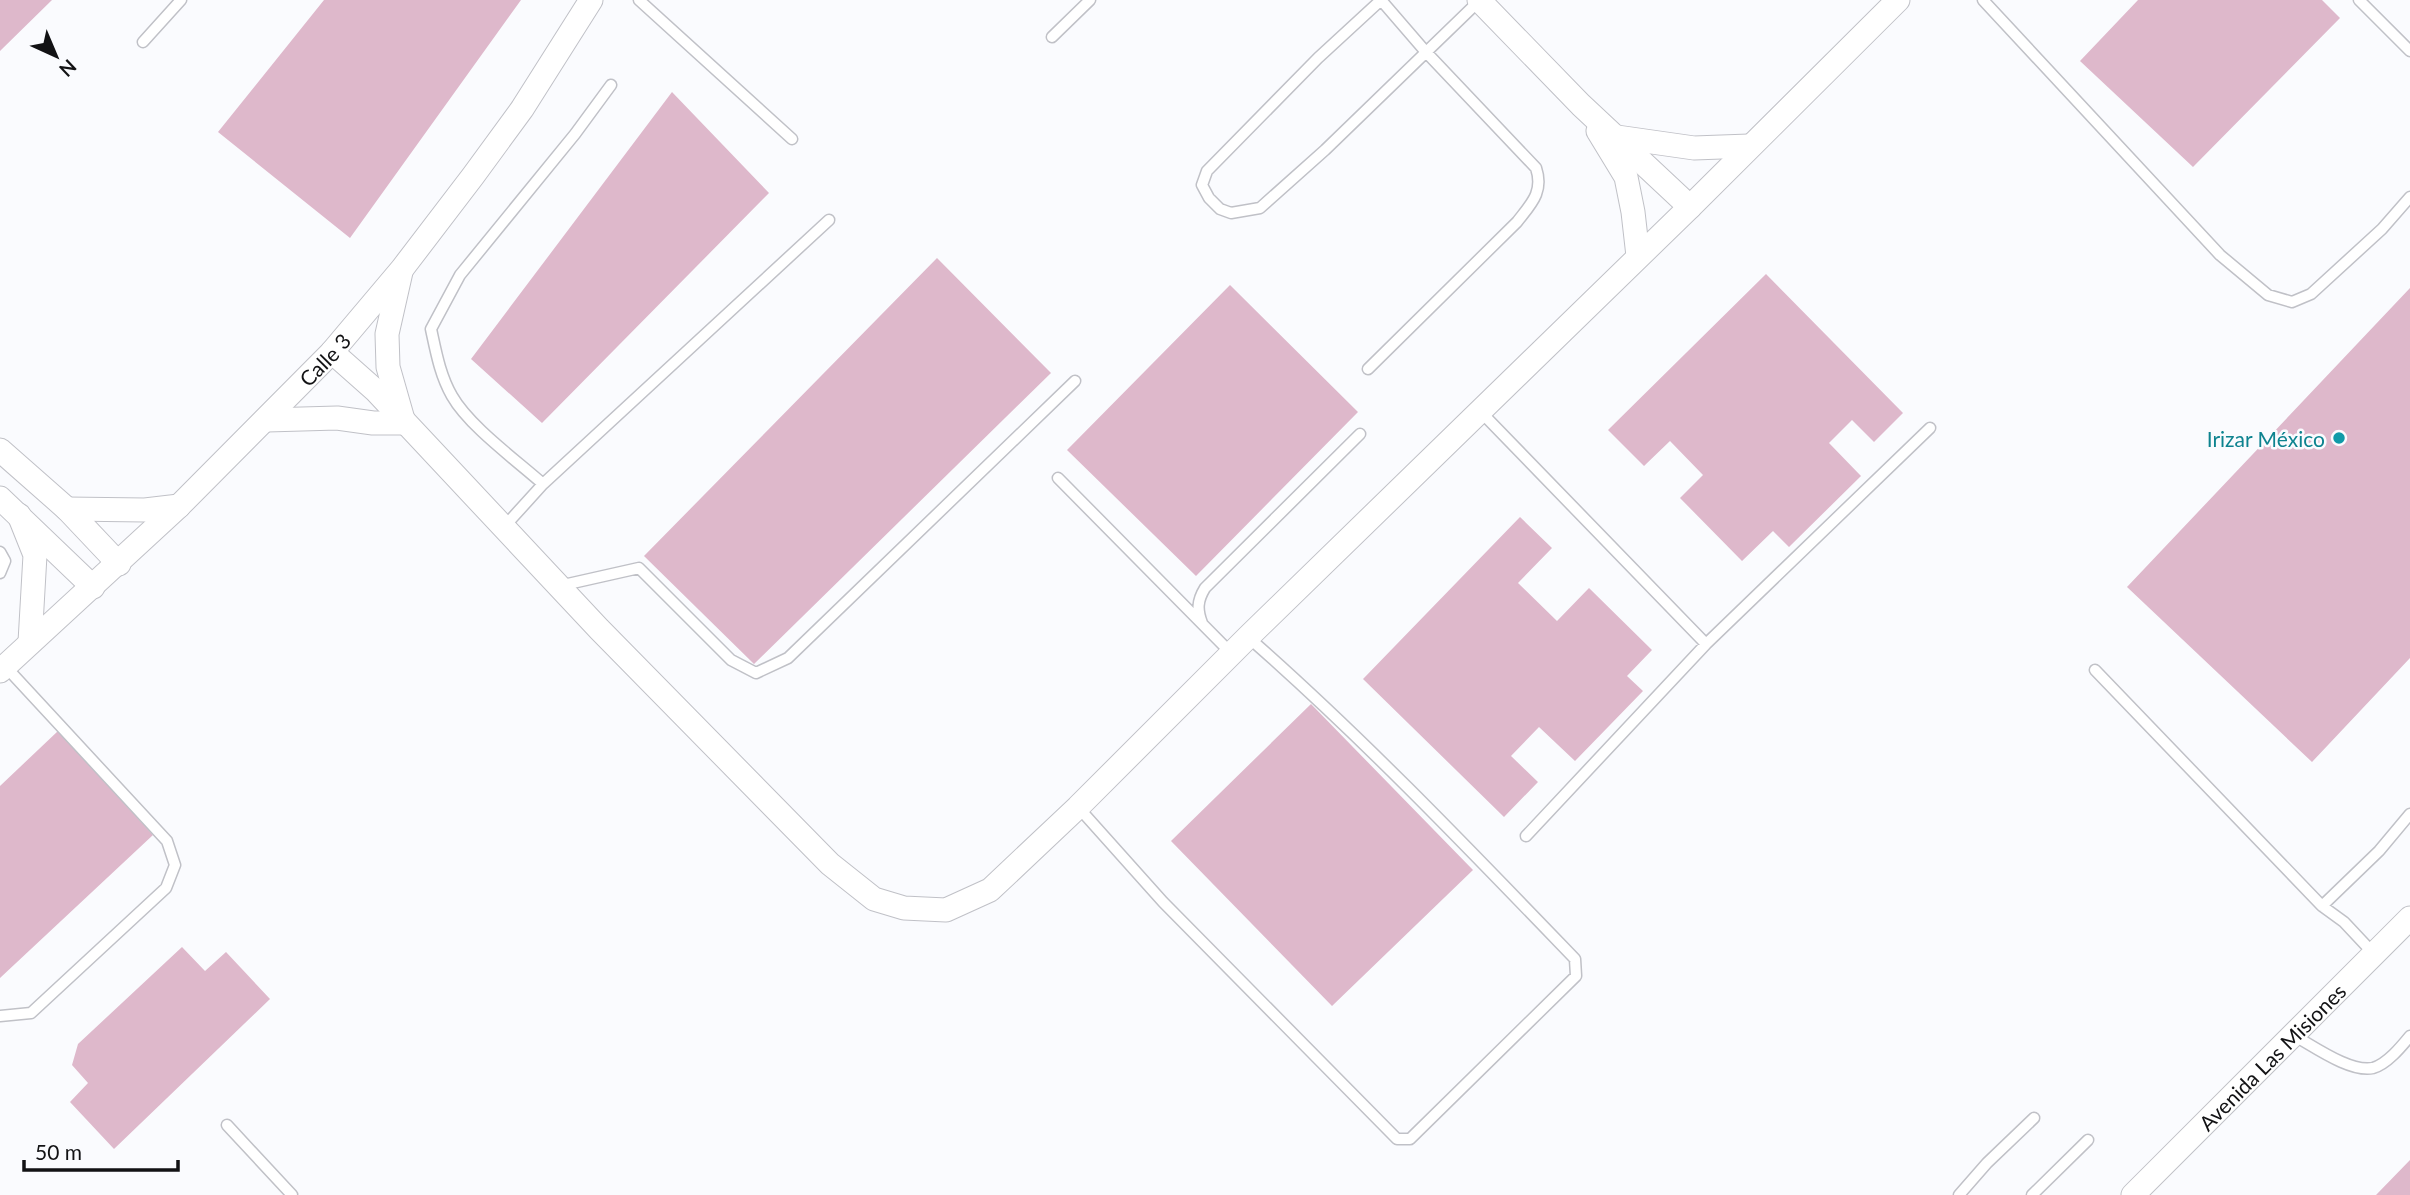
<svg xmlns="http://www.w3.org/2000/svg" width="2410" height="1195" font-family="Lato,sans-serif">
  <rect width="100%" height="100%" fill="#fafbfe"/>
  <path fill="#deb8cb" d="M0,0H52L0,51Z
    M324,0H521L350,238L218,132Z
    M2138,0H2322L2340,18L2193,167L2080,61Z
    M672,92L769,193L542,423L471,359Z
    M937,258L1051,373L754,664L644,556Z
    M1766,274L1903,413L1874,442L1852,420L1829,443L1861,476L1789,547L1773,531L1742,561L1680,498L1703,475L1670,441L1644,466L1608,430Z
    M1230,285L1358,412L1196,576L1067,450Z
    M2410,288V658L2312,762L2127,587Z
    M1520,517L1552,548L1518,583L1557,621L1589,588L1652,650L1627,676L1643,691L1575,761L1539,727L1511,756L1538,782L1504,817L1363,679Z
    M1311,704L1473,870L1332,1006L1171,841Z
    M58,731L153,835L0,978V786Z
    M182,947L205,971L226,952L270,999L114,1149L70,1102L88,1083L72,1065L78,1044Z
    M2410,1160V1195H2376Z"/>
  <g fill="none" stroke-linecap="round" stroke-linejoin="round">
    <g stroke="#c0c1c7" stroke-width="13">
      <path id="service" d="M639,0L792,139
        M1983,0L2220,255L2268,295L2292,302L2311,294L2382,229L2410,197
        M2359,0L2410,51
        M1052,37L1090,0
        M143,42L181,0
        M1368,369L1517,222C1531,204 1544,192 1536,168L1425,51L1381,0L1318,58L1207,171L1202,185L1209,198L1220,209L1231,213L1260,208L1325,150L1480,0
        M1480,411L1706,644L1930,428
        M1058,478L1232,654
        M543,484C516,460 469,426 452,396C440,375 436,352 431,329L460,275L575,134L611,85
        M504,527L543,484L829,220
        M0,552L5,561L0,573
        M559,586L639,568L731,660L756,673L788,658L1075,381
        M1202,623C1197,610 1197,601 1205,588L1360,434
        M2095,670L2322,906L2379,851L2410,814
        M1078,807L1163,902L1397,1139H1410L1576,976L1575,959C1469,849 1363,738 1248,637
        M1526,836L1706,644
        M2322,906L2344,922L2374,954
        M0,1016L31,1013L166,888L175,865L167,841L5,666
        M2293,1035C2312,1045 2350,1073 2373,1068C2387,1064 2401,1047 2410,1036
        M227,1125L292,1195
        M1959,1195L1987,1163L2034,1118
        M2032,1195L2088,1140"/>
    </g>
    <g stroke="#c0c1c7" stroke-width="25">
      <g id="minor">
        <path d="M1479,0L1581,105L1690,207"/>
        <path d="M1598,131L1626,177L1633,212L1638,256"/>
        <path d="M1617,137L1694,148L1749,146"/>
        <path d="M332,352L376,391L599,629L830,864L874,899L904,908L946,910L990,890L1078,807L1248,637L1690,207L1898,0"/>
        <path d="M267,420L337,418L373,423H404L388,367L387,334L401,272"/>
        <path d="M0,450L67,509L119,564"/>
        <path d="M0,498L93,587"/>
        <path d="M67,509L145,510L179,506"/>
        <path d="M19,515L35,555L30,642"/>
        <path id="s1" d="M0,671L179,506L332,352L402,269L473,176L522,109L591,0"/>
        <path id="s2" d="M2133,1195L2410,918"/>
      </g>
    </g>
    <use href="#service" stroke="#fff" stroke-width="10"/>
    <use href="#minor" stroke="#fff" stroke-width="23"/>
  </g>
  <circle fill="#0f9aa8" stroke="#fafbfe" stroke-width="2.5" cx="2339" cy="438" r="7"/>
  <g text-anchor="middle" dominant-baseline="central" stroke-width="5" stroke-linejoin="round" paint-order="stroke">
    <g font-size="21" fill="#121214" stroke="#fafbfe">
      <text stroke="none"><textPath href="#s1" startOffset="450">Calle 3</textPath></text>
      <text stroke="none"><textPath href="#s2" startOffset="196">Avenida Las Misiones</textPath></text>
    </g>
    <g font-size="21" fill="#0d838f" stroke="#fafbfe" text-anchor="end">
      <text x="2325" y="438">Irizar México</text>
    </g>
  </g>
  <g transform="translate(56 56) rotate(136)" stroke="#fafbfe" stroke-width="5" paint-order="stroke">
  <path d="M0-5L12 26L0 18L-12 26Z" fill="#121214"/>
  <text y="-10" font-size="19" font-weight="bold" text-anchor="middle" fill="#121214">N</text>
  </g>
  <path d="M24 1160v10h154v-10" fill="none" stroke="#121214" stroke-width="3.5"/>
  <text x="35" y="1160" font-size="21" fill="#121214" stroke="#fafbfe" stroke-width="5" paint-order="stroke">50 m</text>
</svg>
